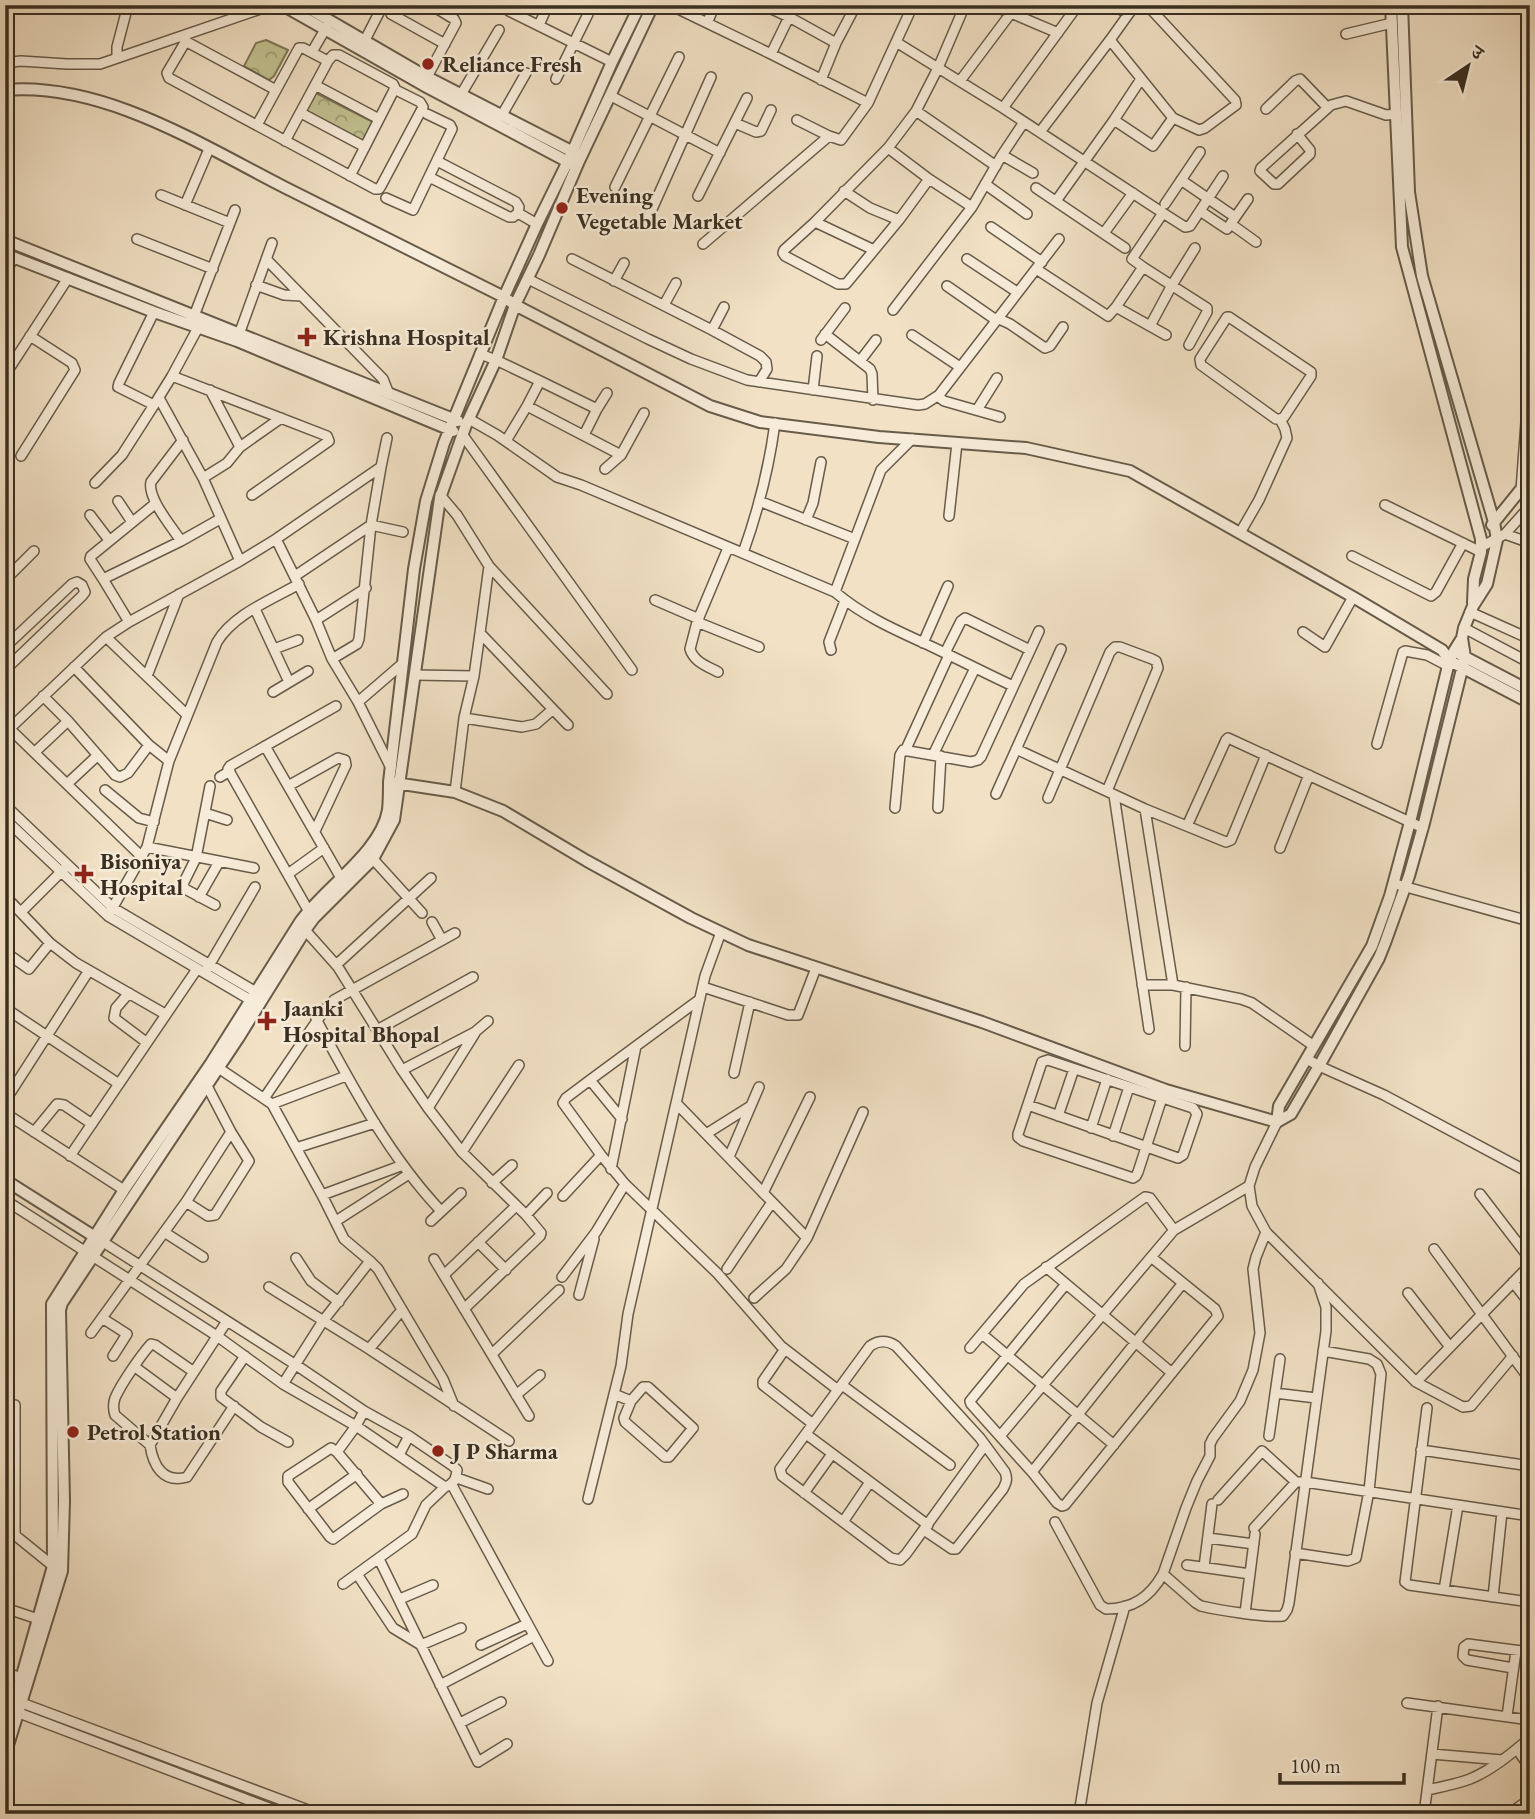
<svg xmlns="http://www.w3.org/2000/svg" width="1535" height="1819" font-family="'EB Garamond','Noto Serif Devanagari',serif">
  <defs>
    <pattern id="park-crowns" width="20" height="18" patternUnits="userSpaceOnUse" patternTransform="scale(1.75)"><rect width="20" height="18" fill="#c2c190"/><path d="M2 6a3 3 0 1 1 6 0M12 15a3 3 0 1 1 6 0" fill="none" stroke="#9f9d75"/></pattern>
  </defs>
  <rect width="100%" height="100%" fill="#f2e1c5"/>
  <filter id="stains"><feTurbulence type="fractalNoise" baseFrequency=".00286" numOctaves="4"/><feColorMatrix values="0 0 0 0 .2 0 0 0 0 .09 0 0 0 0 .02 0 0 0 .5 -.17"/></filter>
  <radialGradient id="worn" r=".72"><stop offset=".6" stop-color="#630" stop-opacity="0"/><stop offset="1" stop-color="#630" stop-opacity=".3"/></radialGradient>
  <path fill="url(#park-crowns)" stroke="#7e7858" stroke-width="2" d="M266,40L288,50L274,76L269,80L244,66L256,43Z
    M312,91L377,124L366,143L303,109Z"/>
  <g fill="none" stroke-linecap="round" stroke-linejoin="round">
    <g stroke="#675c4a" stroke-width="12">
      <path id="minor" d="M505,5L509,11L612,62
        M670,5L771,54L868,103
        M763,5L789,17L836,43
        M990,5L1011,13
        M1110,5L1128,13
        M1135,5L1110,40L1173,118L1199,130L1205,128L1236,105L1235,100L1147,5
        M391,14L445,44
        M707,23L715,5
        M539,25L548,5
        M1346,34L1392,23
        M364,42L383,5
        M896,42L1003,108L1163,213L1132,259L1143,267L1207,308V312L1189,345
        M312,52L327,26
        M771,54L789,17
        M117,58V47L128,5
        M427,77L456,23L454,19L431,5
        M556,79L588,14
        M821,80L836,43L856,5
        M960,81L1011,13L1058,33
        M315,85L379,119
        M7,89L8,69L12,62L21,61L67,64H100L272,5
        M276,90L187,42L184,44L167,73L169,78L375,189H379L381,186L423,107L420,102L394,89
        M611,96L720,153
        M459,98L499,30
        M1003,108L1078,5
        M1266,109L1295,81L1300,79L1327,107
        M916,111L996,166
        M301,113L365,147
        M502,115L526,73
        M797,120L829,136
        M1114,120L1153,146L1173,118
        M735,123L756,132L761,131L771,110
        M257,125L299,48H303L328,61
        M1040,132L1110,40
        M1297,134L1310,150V154L1278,184H1274L1260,171L1261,168L1331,105L1346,101L1386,115L1397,114
        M285,141L328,61L333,55H339L393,84L395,88L350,176
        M888,148L929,179L972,207
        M1002,155L1033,173
        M429,177L509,217H513L518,213L519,207L516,202L437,161
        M929,179L899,220L846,284H838L785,256L783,253L784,250L815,222L888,148L916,111L938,68L965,5
        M1181,180L1235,217
        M985,184L1027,214
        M615,187L679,57
        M1036,188L1125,248
        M844,191L870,208L899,220
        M161,195L230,223
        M698,196L747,98
        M386,198L413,210L452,129L450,125L427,114
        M1056,201L1114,120L1141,79
        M1165,204L1200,152
        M185,205L209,149
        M1200,211L1227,229L1248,199
        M518,213L537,224
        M1163,213L1185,227L1190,226L1223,176
        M649,216L711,77
        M815,222L874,250
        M1231,224L1256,242
        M991,227L1042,262
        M1104,233L1133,193
        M137,239L213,269
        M703,244L829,136L841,140L868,103L913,5
        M266,259L383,379L389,394
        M572,259L712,330L760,356L766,362L767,369L759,382
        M967,259L1017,292
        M1036,269L1108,316L1116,307L1143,267
        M5,272L14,258
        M528,279L648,339L691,359L747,380L918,405L925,404L939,395L1059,239
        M614,281L624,263
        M256,285L284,295L302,296
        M947,286L996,320
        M664,305L676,283
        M1116,307L1166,335
        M893,310L972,207L1002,155L1024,122
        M154,312L119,383L118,387L154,405L172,376
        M194,316L235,210
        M997,318L1010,324L1045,348L1050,346L1063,327
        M200,324L172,376L327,436L329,441L252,495
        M1150,326L1172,285L1195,248
        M712,330L724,307
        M825,334L870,369L872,374L873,400
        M912,335L960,367
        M237,340L272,243
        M821,340L845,308
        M480,354L496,360L540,381
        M860,361L876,340
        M5,375L68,278
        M210,390L240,447L281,418
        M813,390L817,356
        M939,395L940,398L944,401L1000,417
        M159,398L203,478L227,463L240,447
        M597,409L607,393
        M977,410L997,378
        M469,419L497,435L557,477L581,485L835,592C862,615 893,629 924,643C954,657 983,672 1013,686
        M462,434L632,670
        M584,435L597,409L540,381L527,406L621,455
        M183,440L151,482C147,498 172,527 181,541L220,519
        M506,441L527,406
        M21,456L75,370L72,363L30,336
        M605,469L621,455L644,413
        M203,478L240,561L276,539L381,467L387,438
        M95,483L122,455L154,405
        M1521,490L1530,368
        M440,495L457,515L489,566L607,694
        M118,501L132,522
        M759,501L855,539
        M1385,505L1481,552
        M90,515L109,540
        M949,516L957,443
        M806,520L813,503L821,462
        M1240,533L1259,500L1287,438L1285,429L1280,419L1284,417L1311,376V372L1229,317H1227L1200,359L1201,365L1276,419H1280
        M1505,534L1530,506
        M276,539L316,620L332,659L357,644L359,639L371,525L381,467
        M181,541L103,579L129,622L240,561
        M1481,547L1505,534L1530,543
        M743,553C758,511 769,468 775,423
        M1352,556L1431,596L1436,592L1463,543
        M489,566L480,633L568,725
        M295,576L371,525L403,532
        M103,579L90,559L91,556L156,503
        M5,580L34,551
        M835,592L881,470L912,439
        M655,600L699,619
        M255,609L289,682
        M1470,612L1530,639
        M316,620L366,588
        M697,622L759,647
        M1464,628L1530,663
        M1303,632L1325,647L1353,597
        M106,637L186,714
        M923,643L948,586
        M5,647L72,584L77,582L82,585L85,592L82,596L5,670
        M274,649L298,640
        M831,650L829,642L845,601
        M945,653L961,621L965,618L1030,650
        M332,659L358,702L391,768
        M74,667L149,745L169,761
        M718,672C707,666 694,662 690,649L697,622L728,548
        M415,675L474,676
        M147,676L179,594
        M273,692L308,671
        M43,696L68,721L115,775L120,777L128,773L149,745
        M358,702L402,664
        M464,718L522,727L536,724L552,710
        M10,729L142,857
        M5,733L106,637L129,622
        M1377,744L1403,652L1405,651L1427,655L1448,666
        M265,746L341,878
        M906,749L949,655
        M1016,749L1145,809L1226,842L1231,840L1266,755
        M35,752L68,721
        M933,755L975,668
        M220,777L230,771
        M67,784L97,756
        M210,786L196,858L183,884L185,889L215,905
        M288,786L338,758L345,760L346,765L315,831
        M105,790L139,818L154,822
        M455,792L464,718L474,676L480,633
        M996,794L1061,649
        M1114,795L1149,1029
        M1048,798L1110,652L1115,647H1120L1152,659L1156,661L1158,668L1107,791
        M5,805L113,908L261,995
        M895,808L900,755L903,750L971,762L978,760L981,757L1039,631
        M938,808L941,756
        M1145,809L1173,985L1241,999L1252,1003L1314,1046
        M205,813L227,820
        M5,819L108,916L254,1002
        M1187,826L1226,740L1228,738L1423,828
        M147,847L254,868
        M1280,848L1309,775
        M373,859L422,913
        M288,874L324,848
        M1399,885L1529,921
        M5,896L50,943L76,963L165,1014
        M199,897L219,862
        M308,910L228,769L230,766L336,706
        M21,912L64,869
        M108,916L147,847L169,761L217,642C234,614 271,600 299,584
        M432,922L442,940
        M305,930L338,967L402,1070L428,1108L462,1152L526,1215L541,1233L540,1236L464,1309
        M5,952L29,969L50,943
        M336,965L431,878
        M207,969L255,887
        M1142,985H1173
        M703,987L788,1015H798L816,968
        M129,993L116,1008L114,1018L146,1042
        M700,999L590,1080L566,1098L563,1103L601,1155L625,1184L718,1274L781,1346L838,1390
        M334,1000L455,933
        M5,1008L119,1084
        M316,1019C352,1086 389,1156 441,1211
        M377,1030L473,977
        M1185,1046L1186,987
        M1307,1059L1319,1066L1384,1095L1530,1173
        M217,1067L272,1104L322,1195L344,1239L370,1261L378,1269L443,1379L454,1406
        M402,1070L475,1032L488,1021
        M734,1073L750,1002
        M590,1080L622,1119
        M265,1097L325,1009
        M5,1101L88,972
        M272,1104L346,1076
        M677,1104L807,1238
        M1028,1105L1178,1158L1183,1155L1197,1114L1193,1108L1048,1060L1042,1062L1018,1134V1137L1023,1141L1133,1178L1136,1176L1138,1172L1162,1098
        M428,1108L475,1033
        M5,1113L124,1190
        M1058,1116L1074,1069
        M1277,1122L1255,1167L1249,1186L1252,1206L1266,1232L1416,1382L1463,1407L1471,1406L1513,1356
        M1091,1128L1107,1079
        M34,1132L57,1104L64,1105L92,1124
        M706,1134L749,1107
        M1113,1136L1129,1087
        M296,1148L375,1123
        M462,1152L519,1065
        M70,1156L197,969
        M729,1157L759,1087
        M611,1169L636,1046
        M492,1183L512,1165
        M763,1193L810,1097
        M1480,1194L1530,1259
        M322,1195L403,1165
        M563,1196L601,1155
        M5,1200L217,1336L283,1384L356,1426L445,1487C454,1484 456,1479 457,1470L453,1466L409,1436L364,1411L296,1365L100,1240
        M186,1202L208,1216L215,1215L249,1161L231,1132
        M526,1215L547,1193
        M336,1221L409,1174
        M431,1221L461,1193
        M164,1232L203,1257
        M478,1242L506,1270
        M1434,1249L1530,1380
        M296,1258L311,1281L339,1302
        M434,1259L529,1416
        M1046,1267L1172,1373
        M727,1269L772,1202
        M444,1275L516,1206
        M562,1277L596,1232L625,1184
        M1513,1282L1530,1304
        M1066,1284L970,1401L971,1404L1032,1472L1057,1503L1062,1506L1065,1505L1218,1316L1215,1309L1151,1257
        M269,1287L369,1349L509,1441
        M1408,1293L1450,1347
        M579,1295L594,1239
        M754,1298L786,1269L807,1238L863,1112
        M102,1318L127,1334L113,1356
        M227,1321L177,1398L150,1445C153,1465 163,1484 187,1477L234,1406
        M91,1333L186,1202L231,1132L206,1084
        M982,1334L1114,1445
        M970,1348L1024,1284L1145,1197L1150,1198L1174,1230
        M369,1349L402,1310
        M785,1349L763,1381V1385L813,1424
        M492,1354L559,1290
        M245,1356L221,1391V1397L261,1427L288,1442
        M135,1367L177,1398
        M1416,1382L1530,1265
        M283,1384L323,1321L370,1261
        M842,1385L950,1465
        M1275,1393L1316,1398
        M614,1394L631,1401L643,1387H648L693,1428L669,1457H665L625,1422L624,1418L631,1401
        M516,1395L540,1375
        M15,1405V1535
        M1427,1408L1405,1582L1409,1585L1530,1602
        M806,1434L928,1525
        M1000,1436L1174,1230L1249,1186
        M1269,1436L1280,1359
        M150,1445L115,1415C113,1409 113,1404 115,1398C121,1384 141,1355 151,1344L155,1345L194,1372
        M1421,1450L1530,1466
        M337,1452L331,1448L288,1476V1482L330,1537L333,1539L381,1504L337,1452L356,1426L364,1411
        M399,1455L409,1436
        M1032,1472L1183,1283
        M457,1478L488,1489
        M452,1485L548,1661
        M804,1493L832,1454
        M588,1499L621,1366L628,1314L705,976L721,932
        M1218,1500L1262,1451L1296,1482H1305L1530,1516
        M381,1504L403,1494
        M308,1509L357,1474
        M843,1522L870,1482
        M1055,1522L1100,1605L1106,1609C1133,1609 1150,1597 1163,1574L1196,1603L1201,1606C1218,1610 1267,1618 1283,1616L1287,1610L1289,1603L1326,1331V1307L1318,1283
        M5,1527L53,1566
        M1254,1528L1296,1482
        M924,1530L952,1549H956L1003,1489C1006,1483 1008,1479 1005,1472L980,1438L896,1346C887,1340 879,1340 870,1346L780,1469L782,1476L891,1558L900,1560L906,1554L985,1445
        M1208,1538L1254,1544
        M1295,1553L1348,1561L1356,1558L1369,1491L1381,1374L1377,1364L1369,1359L1323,1351
        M379,1559L478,1762L507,1744
        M1187,1565L1250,1574
        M1204,1567L1212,1504
        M357,1574L393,1628L421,1645L461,1628
        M1163,1574L1186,1508L1197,1481L1210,1456V1444L1213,1438L1240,1401L1253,1370L1260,1333L1253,1269L1256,1257L1266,1232
        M343,1584L412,1534L426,1505L445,1487
        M1444,1590L1458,1505
        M1493,1597L1502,1512
        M400,1599L433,1585
        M5,1608L38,1619
        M1245,1613L1255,1534
        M481,1645L527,1624
        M1513,1668L1467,1660L1463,1656L1464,1647L1468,1644L1530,1652
        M5,1672L21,1678
        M440,1685L534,1636
        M22,1703L319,1814
        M1407,1703L1530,1720
        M19,1713L285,1814
        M1507,1716L1516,1651
        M460,1723L501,1702
        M1517,1749L1530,1768
        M1432,1754L1502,1760
        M1427,1790C1441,1787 1457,1784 1470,1779C1492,1770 1512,1753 1530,1738
        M1079,1814L1097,1703L1125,1606
        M1424,1814L1438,1706
        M1509,1814L1530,1799"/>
    </g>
    <g stroke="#675c4a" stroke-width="14">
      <path id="tertiary" d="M282,5L423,85L574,165
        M303,5L427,77L577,154
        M1391,5L1402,247L1481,539V552L1474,579L1473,603
        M5,90C103,82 200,144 284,187C357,223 430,260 504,297L515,305L710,406L760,422L879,437L1026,448L1130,471L1353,597L1442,650L1450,661L1530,703
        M5,240L458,421
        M5,254L154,312L237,341L453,431
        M1492,525L1530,478
        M1461,655L1530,691
        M389,782L455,792L503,811L587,861L691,918L748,945L982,1022L1166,1090L1277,1122L1291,1114L1319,1066L1379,958L1385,943L1409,876L1424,823L1465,657L1462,638L1464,628L1473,606L1487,584L1497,540L1494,522L1422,276L1409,192L1402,5
        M1277,1122L1279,1106L1372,946L1390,896L1410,822L1448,666L1454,651L1462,638
        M5,1180L95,1237
        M5,1728L15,1700L53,1566L52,1304L124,1190L211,1063L300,922C324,888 381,852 388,810C389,801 389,791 389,782L414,569L426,501L444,443L504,297L537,224L570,157L612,62L640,5
        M5,1755L62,1571L64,1501L60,1310L62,1303L239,1037L306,929L314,918L373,859L394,820L440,498L466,425L496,360L515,305L539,255L579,161L653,5"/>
    </g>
    <use href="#minor" stroke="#f7ecd9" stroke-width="9"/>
    <use href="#tertiary" stroke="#f7ecd9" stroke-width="10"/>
  </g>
  <g fill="#8f2418" stroke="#f7ecd9" stroke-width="2.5">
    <circle cx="428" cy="64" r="7"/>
    <circle cx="562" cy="208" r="7"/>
    <path d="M303.5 326.5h7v7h7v7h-7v7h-7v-7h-7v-7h7z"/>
    <path d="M80.5 863.5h7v7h7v7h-7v7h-7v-7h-7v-7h7z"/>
    <path d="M263.5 1010.5h7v7h7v7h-7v7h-7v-7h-7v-7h7z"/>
    <circle cx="73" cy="1432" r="7"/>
    <circle cx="438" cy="1451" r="7"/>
  </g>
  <g text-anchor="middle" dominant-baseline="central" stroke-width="5" stroke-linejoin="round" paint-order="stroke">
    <g font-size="23" font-weight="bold" fill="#392f21" stroke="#f7ecd9" text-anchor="start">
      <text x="442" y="64">Reliance Fresh</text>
      <text x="576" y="195">Evening<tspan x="576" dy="26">Vegetable Market</tspan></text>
      <text x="323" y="337">Krishna Hospital</text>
      <text x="100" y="861">Bisoniya<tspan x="100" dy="26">Hospital</tspan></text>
      <text x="283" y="1008">Jaanki<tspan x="283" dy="26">Hospital Bhopal</tspan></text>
      <text x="87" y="1432">Petrol Station</text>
      <text x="452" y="1451">J P Sharma</text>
    </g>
  </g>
  <rect width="1535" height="1819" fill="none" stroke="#f2e1c5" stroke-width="28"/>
  <rect x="7" y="7" width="1521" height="1805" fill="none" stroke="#392f21" stroke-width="3.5"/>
  <rect x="14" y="14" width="1507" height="1791" fill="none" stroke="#392f21" stroke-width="2"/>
  <g transform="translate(1468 66) rotate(35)" stroke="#f7ecd9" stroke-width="5" paint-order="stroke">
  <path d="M0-5L12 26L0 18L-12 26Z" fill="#392f21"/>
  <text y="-10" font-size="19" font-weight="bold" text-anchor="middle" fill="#392f21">उ</text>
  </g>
  <path d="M1280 1773v10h124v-10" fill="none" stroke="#392f21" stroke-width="3.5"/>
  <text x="1290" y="1773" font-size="21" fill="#392f21" stroke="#f7ecd9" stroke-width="5" paint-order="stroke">100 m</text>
  <rect width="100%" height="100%" filter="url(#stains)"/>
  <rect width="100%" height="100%" fill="url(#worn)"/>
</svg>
